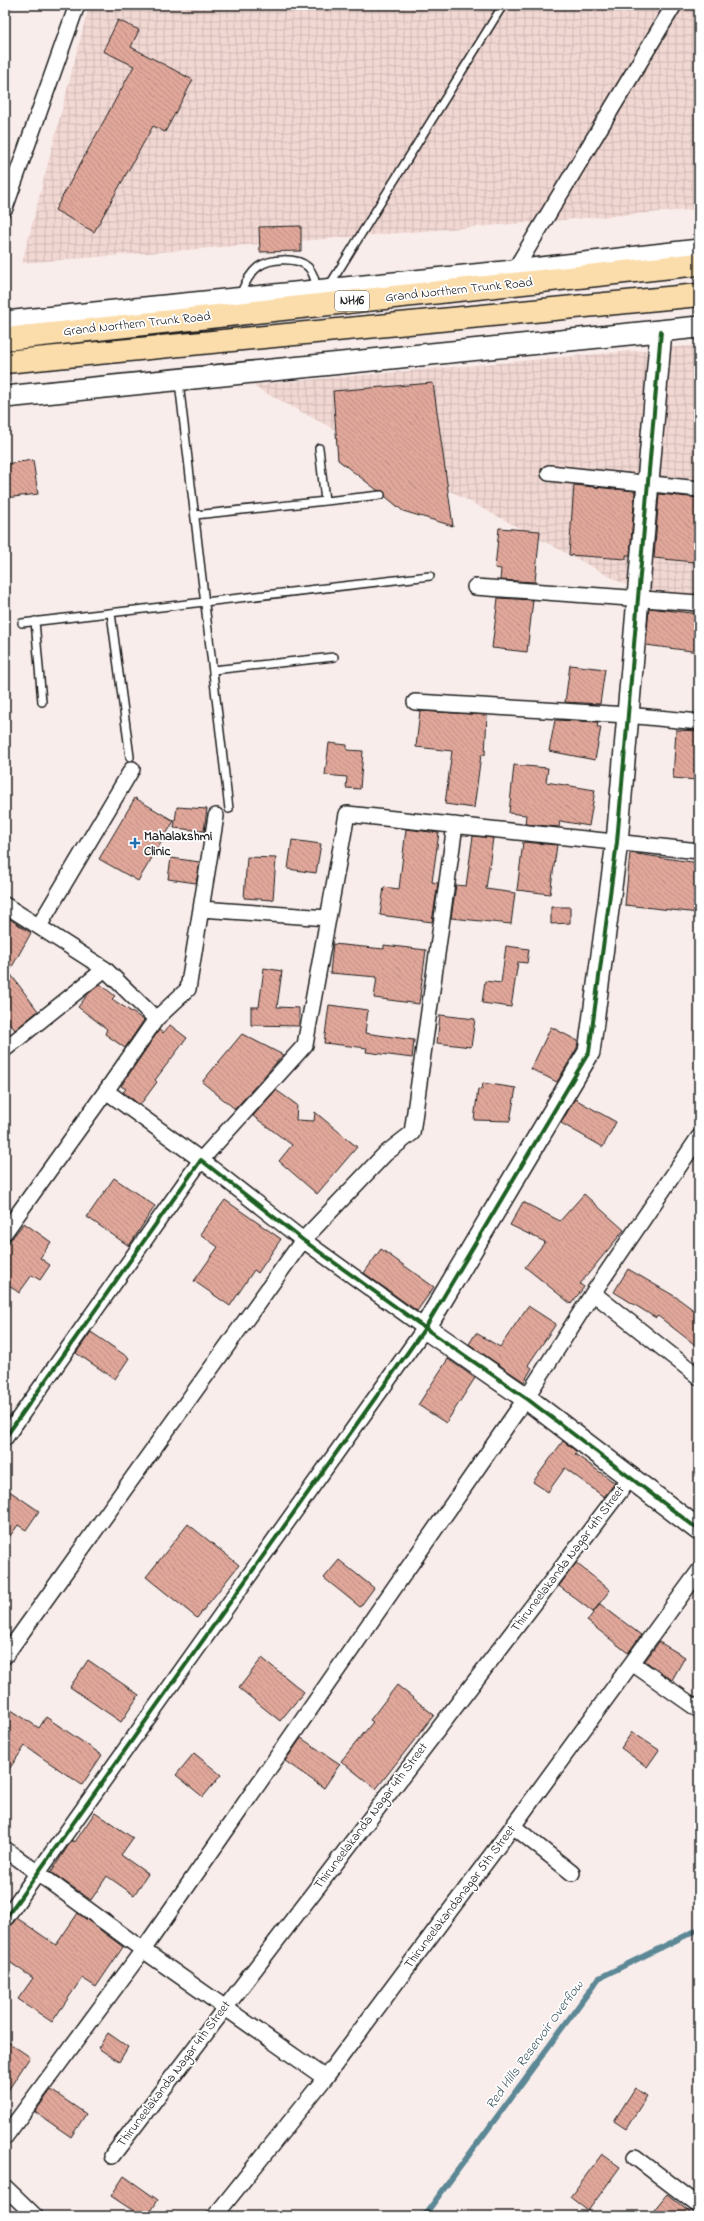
<svg xmlns="http://www.w3.org/2000/svg" width="704" height="2221" font-family="'Indie Flower',sans-serif">
  <defs>
    <pattern id="industrial-grid" width="8" height="8" patternUnits="userSpaceOnUse"><rect width="8" height="8" fill="#f2d8d3"/><path d="M0 4h8M4 0v8" fill="none" stroke="#cfb9b5"/></pattern>
    <pattern id="building-back-hatch" width="6" height="6" patternUnits="userSpaceOnUse"><rect width="6" height="6" fill="#e0a79a"/><path d="M-1 5l2 2M0 0l6 6M5-1l2 2" fill="none" stroke="#c08f84"/></pattern>
  </defs>
  <rect width="100%" height="100%" fill="#f9edeb"/>
  <filter id="ink" filterUnits="userSpaceOnUse"><feTurbulence type="fractalNoise" baseFrequency=".025" numOctaves="2"/><feDisplacementMap in="SourceGraphic" scale="8" xChannelSelector="R" yChannelSelector="G"/><feConvolveMatrix kernelMatrix="1 2 1 2 8 2 1 2 1" color-interpolation-filters="sRGB"/></filter>
  <g filter="url(#ink)">
    <path fill="url(#industrial-grid)" d="M89,5H699V209L22,263Z
      M699,345V624L251,385Z"/>
    <g fill="none" stroke-linecap="round" stroke-linejoin="round">
      <path stroke="#5b8795" stroke-width="5.5" d="M424,2216L599,1978L699,1929"/>
    </g>
    <path fill="url(#building-back-hatch)" stroke="#1c1c1c" d="M118,20L139,30L131,47L193,80L165,132L153,126L94,232L55,210L134,66L103,51Z
      M301,226V251L260,252L259,227Z
      M433,383L453,526L403,511L386,497L383,491L377,490L338,460L333,391Z
      M33,460L38,494L5,498V464Z
      M574,485L635,491L630,555H626V559L569,555Z
      M659,494L699,498L694,562L654,558Z
      M499,528L540,531L535,582L500,580L501,569L495,568Z
      M498,598L533,600L527,652L492,648Z
      M649,608L699,614V652L646,645Z
      M570,665L605,669L600,704L565,702Z
      M420,711L487,715L485,755H481L474,808L445,804L452,751L416,747Z
      M555,720L598,722L597,727H601L595,760L549,751Z
      M676,730L699,731L696,780L673,778Z
      M329,743L347,745V750L363,751L360,789L346,788L347,777L325,775Z
      M514,765L548,768L546,782L595,790L589,826L560,821L559,827L525,824L526,815L509,813Z
      M135,798L174,821L138,881L99,859Z
      M177,807L207,809L204,831L174,828Z
      M406,829L439,833L432,882L438,883L432,922L380,915L384,887L399,889Z
      M473,836L493,838L486,889L515,893L511,924L451,918L456,885L466,886Z
      M292,840L321,844L316,873L288,869Z
      M523,842L557,845L550,894L517,890Z
      M630,853L699,863V913L625,905Z
      M247,857L276,858L273,900L244,898Z
      M171,858L200,862L196,883L168,879Z
      M551,907H570V923L551,924Z
      M5,916L31,933L9,972L38,1011L15,1030L5,1017Z
      M333,944L384,949V945L426,950L419,1004L374,998L377,977L330,973Z
      M506,946L529,949L527,963L518,962L511,1007L482,1003L485,981L501,983Z
      M264,968L282,971L277,1007L299,1008V1026L251,1025V1007H259Z
      M100,984L115,996L112,999L144,1020L125,1048L105,1034L107,1029L78,1007L88,994Z
      M329,1005L368,1010L365,1033L414,1040L412,1058L366,1052L367,1048L324,1043Z
      M440,1015L475,1019L471,1047L437,1043Z
      M170,1025L187,1038L155,1080L157,1082L140,1105L123,1092L126,1089L121,1086L159,1030L163,1033Z
      M551,1027L578,1041L577,1048L557,1082L531,1069Z
      M242,1034L283,1055L235,1109L202,1082Z
      M483,1083L516,1088L510,1121L474,1120L478,1089L482,1090Z
      M276,1090L297,1105L296,1120L314,1121L315,1112L357,1147L317,1194L279,1161L292,1145L253,1116Z
      M575,1099L616,1122L603,1147L561,1123Z
      M114,1178L155,1206L129,1246L87,1217Z
      M584,1194L624,1230L580,1284L584,1287L571,1304L525,1267L545,1242L510,1225L523,1202L560,1221Z
      M225,1200L281,1239L258,1273L254,1270L230,1306L194,1281L218,1247L200,1234Z
      M24,1223L51,1242L40,1258L50,1265L40,1280L32,1275L19,1293L5,1282V1247Z
      M381,1249L434,1287L417,1311L364,1273Z
      M628,1269L676,1297L699,1314V1348L658,1316L656,1318L614,1292Z
      M528,1306L556,1324L528,1365L532,1368L524,1382L469,1344L476,1333L500,1347Z
      M91,1332L129,1358L115,1379L76,1353Z
      M448,1359L475,1378L446,1423L418,1405Z
      M563,1441L577,1452L575,1454L615,1483L604,1497L565,1468L548,1492L533,1482Z
      M5,1488L39,1511L26,1530L18,1525L5,1543Z
      M188,1524L239,1565L197,1618L146,1577Z
      M339,1560L374,1588L360,1607L324,1578Z
      M576,1563L610,1590L593,1612L559,1586Z
      M600,1604L641,1635L628,1653L587,1621Z
      M659,1642L685,1657L672,1680L645,1661Z
      M262,1658L304,1692L280,1721L239,1688Z
      M88,1660L139,1695L121,1722L70,1687Z
      M397,1685L434,1715L376,1789L341,1761L373,1722L370,1720Z
      M5,1706L39,1728L46,1717L102,1755L82,1785L25,1746L5,1775Z
      M632,1732L659,1750L647,1767L621,1748Z
      M301,1738L340,1764L324,1788L285,1761Z
      M194,1753L221,1775L203,1797L176,1775Z
      M95,1812L133,1838L121,1855L148,1874L134,1895L107,1876L91,1900L51,1872L72,1840L75,1842Z
      M78,1913L123,1947L96,1987L82,1978L52,2022L18,1999L33,1978L5,1959V1928L12,1924L17,1918L56,1945Z
      M108,2033L128,2047L119,2062L98,2048Z
      M5,2040L30,2057L5,2095Z
      M635,2088L647,2096L626,2129L614,2121Z
      M51,2090L86,2114L71,2137L35,2112Z
      M602,2154L620,2167L588,2211L570,2197Z
      M124,2176L158,2200L148,2216H141L111,2196Z
      M667,2194L694,2216H649Z"/>
    <g fill="none" stroke-linecap="round" stroke-linejoin="round">
      <g stroke="#1c1c1c" stroke-width="10">
        <path id="lane" d="M329,286L503,5
          M240,295C244,285 249,274 258,267C270,258 297,257 308,267C314,273 315,281 317,289
          M179,382L229,809
          M319,448L325,501
          M195,515L381,495
          M111,613L130,757
          M35,621L42,702
          M22,623L430,576
          M213,670L334,657"/>
      </g>
      <g stroke="#1c1c1c" stroke-width="18">
        <path id="street" d="M5,208L77,5
          M514,271L674,5
          M549,473L699,489
          M475,587L699,603
          M415,702L627,715L699,722
          M5,905L105,969L156,1019
          M201,909L328,918
          M39,926L132,769
          M5,1049L105,969
          M106,1091L201,1160L305,1045L347,814L699,851
          M5,1232L106,1091L156,1019L188,989L216,816
          M593,1293L699,1377
          M5,1438L201,1160L303,1240L425,1328L5,1919
          M5,1656L303,1240L385,1154L412,1133L455,825
          M632,1663L699,1710
          M513,1826L572,1873
          M5,1849L143,1950L325,2078
          M5,2137L143,1950L526,1398L593,1293L699,1137
          M112,2156L631,1477
          M635,2157L699,2206
          M5,2187L35,2216
          M215,2216L325,2078L513,1826L699,1571"/>
      </g>
      <g stroke="#1c1c1c" stroke-width="24">
        <path id="secondary" d="M5,322L514,271L699,250
          M661,331L617,842L589,1052L425,1328L526,1398L699,1530
          M5,397L699,327"/>
      </g>
      <g stroke="#1c1c1c" stroke-width="25">
        <path id="highway" d="M5,339L699,264
          M5,362L699,295"/>
      </g>
      <use href="#lane" stroke="#fff" stroke-width="7"/>
      <use href="#street" stroke="#fff" stroke-width="15"/>
      <use href="#secondary" stroke="#fff" stroke-width="21"/>
      <use href="#highway" stroke="#fbddab" stroke-width="22"/>
      <g stroke="#fff" stroke-width="6">
        <path id="cycleway" d="M661,331L617,842L589,1052L425,1328L526,1398L699,1530
          M5,1438L201,1160L303,1240L425,1328L5,1919"/>
      </g>
      <use href="#cycleway" stroke="#1b5e20" stroke-width="4"/>
    </g>
  </g>
  <path fill="#1f6fb2" stroke="#fff" stroke-width="1.5" d="M133 837h4v4h4v4h-4v4h-4v-4h-4v-4h4z"/>
  <g text-anchor="middle" dominant-baseline="central" stroke-width="3.5" stroke-linejoin="round" paint-order="stroke">
    <rect fill="#fff" stroke="#606060" stroke-width="1" x="335" y="291" width="34" height="20" rx="3"/>
    <g font-size="12" font-weight="bold" fill="#1c1c1c">
      <text x="352" y="301">NH16</text>
    </g>
    <g font-size="13" fill="#1c1c1c" stroke="#fff">
      <text transform="translate(459 290) rotate(-6)">Grand Northern Trunk Road</text>
      <text transform="translate(137 324) rotate(-6)">Grand Northern Trunk Road</text>
      <text transform="translate(568 1559) rotate(-53)">Thiruneelakanda Nagar 4th Street</text>
      <text transform="translate(371 1816) rotate(-53)">Thiruneelakanda Nagar 4th Street</text>
      <text transform="translate(460 1897) rotate(-53)">Thiruneelakandanagar 5th Street</text>
      <text transform="translate(174 2074) rotate(-53)">Thiruneelakanda Nagar 4th Street</text>
    </g>
    <g font-size="13" font-weight="bold" fill="#1c1c1c" stroke="#fff" text-anchor="start">
      <text x="144" y="836">Mahalakshmi<tspan x="144" dy="15">Clinic</tspan></text>
    </g>
    <g font-size="14" font-style="italic" fill="#415a63" stroke="#fff">
      <text transform="translate(535 2045) rotate(-54)">Red Hills Reservoir Overflow</text>
    </g>
  </g>
  <rect width="704" height="2221" fill="none" stroke="#fff" stroke-width="20"/>
  <rect x="10" y="10" width="684" height="2201" fill="none" stroke="#1c1c1c" stroke-width="1.5" filter="url(#ink)"/>
</svg>
